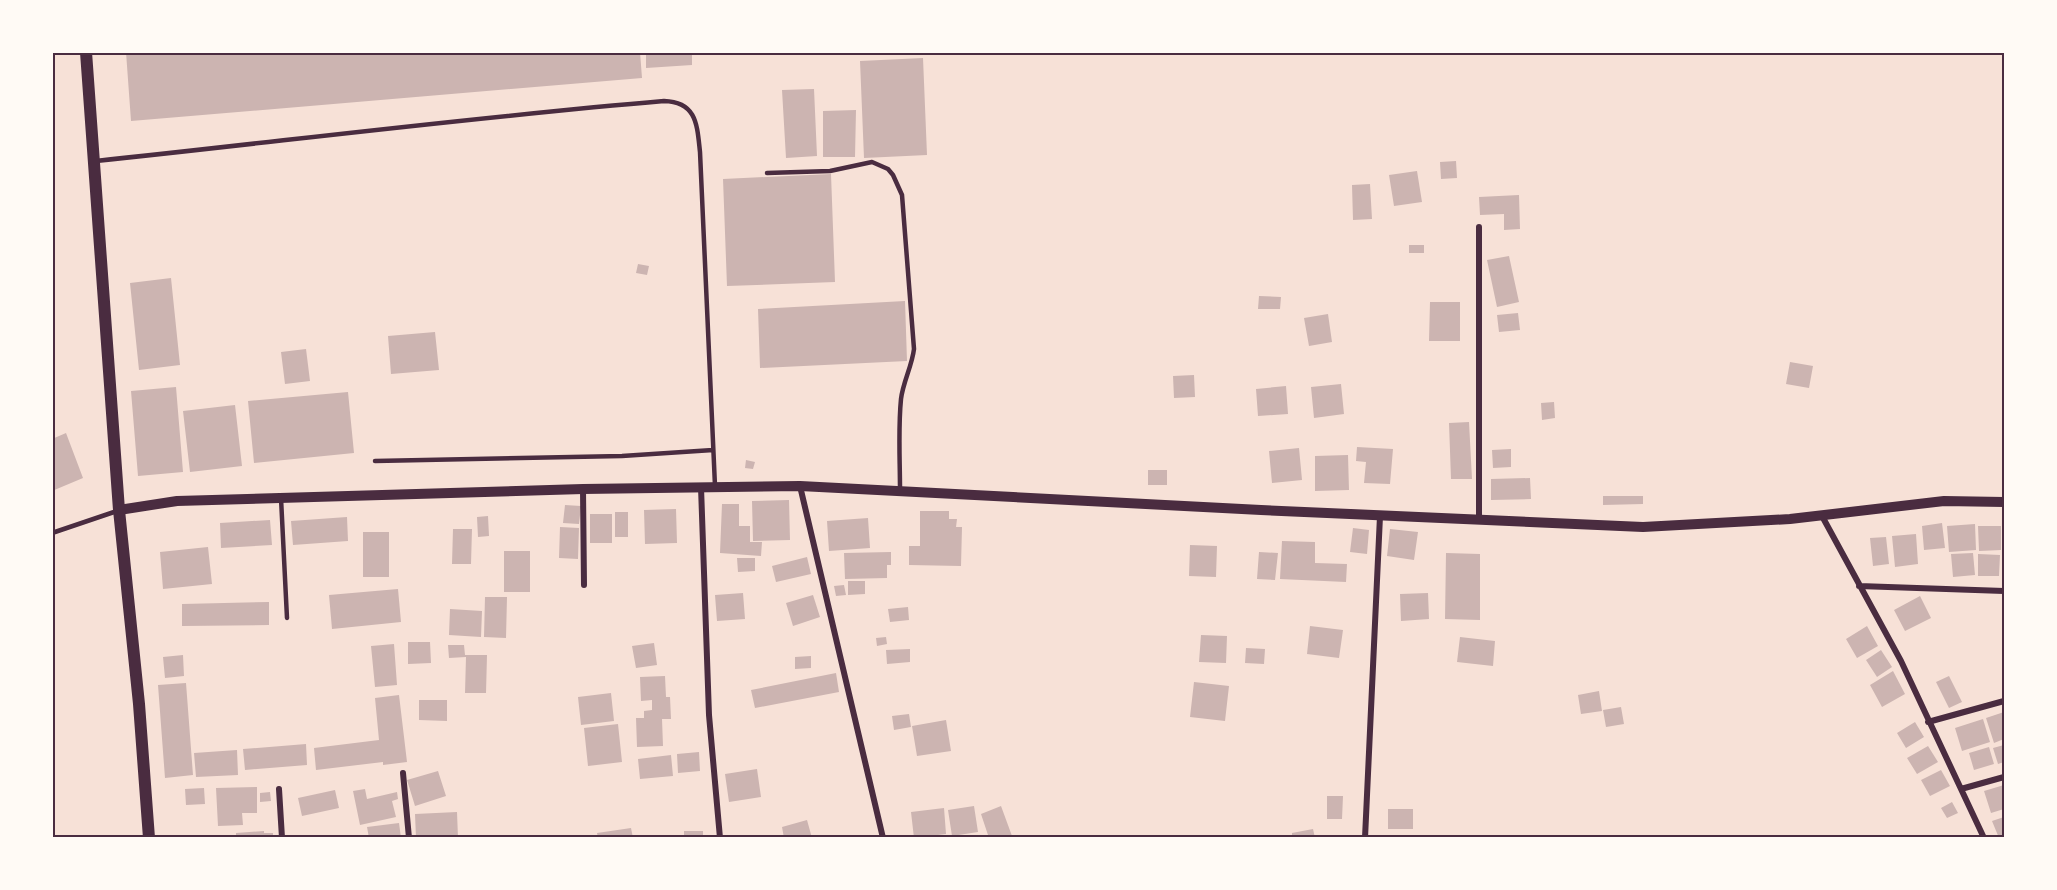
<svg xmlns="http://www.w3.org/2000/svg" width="2057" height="890" font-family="'Sofia Sans Condensed',sans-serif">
  <rect width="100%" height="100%" fill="#f7e1d7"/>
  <path fill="#ccb4b1" d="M126,52H640L642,78L131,121Z
    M646,52H692V65L646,68Z
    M923,58L927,155L864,158L860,61Z
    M814,89L817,156L786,158L782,90Z
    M856,110L855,157H823V111Z
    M1456,161L1457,178L1441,179L1440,162Z
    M1417,171L1422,202L1394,206L1389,175Z
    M831,174L835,282L727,286L723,179Z
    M1370,184L1372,219L1353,220L1352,185Z
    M1519,195L1520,229L1504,230V214L1480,215L1479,197Z
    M1409,245H1424V253H1409Z
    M1509,256L1519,302L1497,307L1487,260Z
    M638,264L649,266L647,275L636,273Z
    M171,278L180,365L139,370L130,283Z
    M1259,296L1281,297L1280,309H1258Z
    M905,301L907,361L760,368L758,309Z
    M1430,302H1460V341H1429Z
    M1518,313L1520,330L1499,332L1497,315Z
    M1328,314L1332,342L1309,346L1304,318Z
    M435,332L439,370L391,374L388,336Z
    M306,349L310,381L285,384L281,352Z
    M1790,362L1813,366L1809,388L1786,384Z
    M1194,375L1195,397L1174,398L1173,376Z
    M1341,384L1344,414L1314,418L1311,387Z
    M1286,386L1288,414L1258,416L1256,389Z
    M176,387L183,472L138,476L131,391Z
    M348,392L354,453L254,463L248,401Z
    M1554,402L1555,418L1542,420L1541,403Z
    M235,405L242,466L190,472L183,411Z
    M1469,422L1472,479H1451L1449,423Z
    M66,433L83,478L52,491V439Z
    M1357,447L1393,449L1390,484L1364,483L1366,462L1356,461Z
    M1299,448L1302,480L1272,483L1269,451Z
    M1511,449V467L1493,468L1492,450Z
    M1348,455L1349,490L1315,491V456Z
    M746,460L755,462L753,469L745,468Z
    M1148,470H1167V485H1148Z
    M1530,478L1531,499L1491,500V479Z
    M1603,496H1643V504L1603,505Z
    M789,500L790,540L753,541L752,501Z
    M722,504H739V526H750V542H762L761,556L720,553Z
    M565,505L581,506L579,524L563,523Z
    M676,509L677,543L645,544L644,510Z
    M920,511H949V519H957L956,527H962L961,566L909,565V546H920Z
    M615,512H628V537H615Z
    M590,514H612V543H590Z
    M488,516L489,536L478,537L477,517Z
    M347,517L348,541L293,545L291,521Z
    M868,518L870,548L829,551L827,521Z
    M270,520L272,545L221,548L220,523Z
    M1942,523L1945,548L1924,550L1922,526Z
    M1975,524L1976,550L1949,552L1947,526Z
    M1978,526H2001V550L1979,551Z
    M560,527L579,528L578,559L559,558Z
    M1353,528L1369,530L1367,554L1350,552Z
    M453,529H472L471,564H452Z
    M1390,529L1418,532L1414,560L1387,556Z
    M363,532H389V577H363Z
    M1916,534L1918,564L1895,567L1892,536Z
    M1886,537L1889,564L1873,566L1870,538Z
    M1282,541L1315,542V563L1347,564L1346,582L1280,579Z
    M1190,545L1217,546L1216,577L1189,576Z
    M208,547L212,584L163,589L160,552Z
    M504,551H530V592H504Z
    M891,552V565H887V578L845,579L844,553Z
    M1259,552L1278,553L1275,580L1257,579Z
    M1446,553L1480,554V620L1445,619Z
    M1973,553L1975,575L1953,577L1951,554Z
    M1978,554L2000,555L1999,576H1978Z
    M807,557L811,574L776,582L772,566Z
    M737,558H755V571L738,572Z
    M848,581H865V594L848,595Z
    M844,585L846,595L836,596L834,586Z
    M398,589L401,622L332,629L329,595Z
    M743,593L745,619L717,621L715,595Z
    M1428,593L1429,619L1401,621L1400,594Z
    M813,595L820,617L793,626L786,603Z
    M1920,596L1931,618L1905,631L1894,610Z
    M485,597H507L506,638L484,637Z
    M269,602V625L182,626V604Z
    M908,607L909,620L890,622L888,609Z
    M450,609L482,611L481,637L449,635Z
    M1310,626L1343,630L1339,658L1307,654Z
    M1867,626L1878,646L1857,658L1846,639Z
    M1201,635L1227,636L1226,663L1199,662Z
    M886,637L887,644L877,646L876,638Z
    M1460,637L1495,641L1493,666L1457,662Z
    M408,642H430L431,663L408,664Z
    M654,643L657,665L636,668L632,646Z
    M394,644L397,685L375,687L371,646Z
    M448,645H464L465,655H487L486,693H465L466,657L449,658Z
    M1246,648L1265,649L1264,664L1245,663Z
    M910,649V662L887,664L886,650Z
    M1881,650L1892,667L1877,677L1866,660Z
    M183,655L184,676L165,678L163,657Z
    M811,656V668L795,669V657Z
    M1893,671L1905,694L1882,707L1870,685Z
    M836,673L839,692L755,708L751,690Z
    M665,676L666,697H670L671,719H662L663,746L637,747L636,718H644V711L652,710V700L641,701L640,677Z
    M1949,676L1962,702L1949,708L1936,682Z
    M1194,682L1229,686L1225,721L1190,717Z
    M186,683L193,775L165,778L158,685Z
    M1599,691L1602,711L1581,714L1578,695Z
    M611,693L614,721L581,725L578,697Z
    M399,695L407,762L383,765V762L316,770L314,748L379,740L375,698Z
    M419,700H447V721L419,720Z
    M1621,707L1624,724L1606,727L1603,710Z
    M2004,712V739L1994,743L1986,718Z
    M909,714L911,727L894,730L892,716Z
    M1983,719L1990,742L1962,751L1955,728Z
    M946,720L951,751L917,756L912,726Z
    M1915,722L1924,737L1906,748L1897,733Z
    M618,724L622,762L588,766L584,728Z
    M306,744L307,765L245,770L243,749Z
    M2004,745V762L1998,764L1993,748Z
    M1928,746L1938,762L1917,774L1907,758Z
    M1989,747L1994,764L1974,770L1969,753Z
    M237,750L238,775L196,777L194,753Z
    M699,752L700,771L678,773L677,754Z
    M671,755L673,776L640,779L638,759Z
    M757,769L761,797L729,802L725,774Z
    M1941,770L1950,786L1930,796L1921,780Z
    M438,771L446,796L415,806L407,780Z
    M2004,785V809L1991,813L1984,791Z
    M257,787V813H242L243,825L218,826L216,788Z
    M204,788L205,804L186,805L185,789Z
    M365,789L367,799L397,792L398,799L392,801L396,817L360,825L353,791Z
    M335,790L339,808L302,816L298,798Z
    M270,792L271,801L260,802V793Z
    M1327,796H1343L1342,819H1327Z
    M1952,802L1958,813L1947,818L1941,808Z
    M974,806L978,832L952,836L948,810Z
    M1001,806L1012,836L989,838L981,814Z
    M944,808L946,834L914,838L911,812Z
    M1388,809H1413V829H1388Z
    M457,812L458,838H416L415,814Z
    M2004,817V836L1999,838L1992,821Z
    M807,820L812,838H784L782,827Z
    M399,823L401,838H369L367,827Z
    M631,828L633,838H598L597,833Z
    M1313,829L1315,838H1292V833Z
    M264,831V833H273V838H236V833Z
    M684,831H703V838H684Z"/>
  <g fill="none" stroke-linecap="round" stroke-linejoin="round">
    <path stroke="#4a2c40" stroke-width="4.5" d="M96,161C285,141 474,117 664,101C697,102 697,125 700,152L715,486
      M767,173L830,171L872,162L888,169L893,175L902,195L914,349C912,366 903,382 901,399C898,429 900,460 900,490
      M375,461L622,456L713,450
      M281,498L287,618
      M52,533L117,511"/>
    <path stroke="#4a2c40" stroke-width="6" d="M800,486L883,838
      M701,487L709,715L720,838
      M583,489L584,585
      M1822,516L1901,661L1984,838
      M1479,520V227
      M1859,586L2004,591
      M1928,722L2004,701
      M403,773L409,838
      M279,789L282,838
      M1961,789L2004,777
      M1365,838L1380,516"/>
    <path stroke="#4a2c40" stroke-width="10" d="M119,510L177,501L583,489L800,486L1261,510L1643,527L1790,519L1944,501L2004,502"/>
    <path stroke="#4a2c40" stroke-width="12" d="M86,52L119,510L139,704L149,838"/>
  </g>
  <rect width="2057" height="890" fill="none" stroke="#fffaf5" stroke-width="108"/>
  <rect x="54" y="54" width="1949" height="782" fill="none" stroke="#4a2c40" stroke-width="2"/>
</svg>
